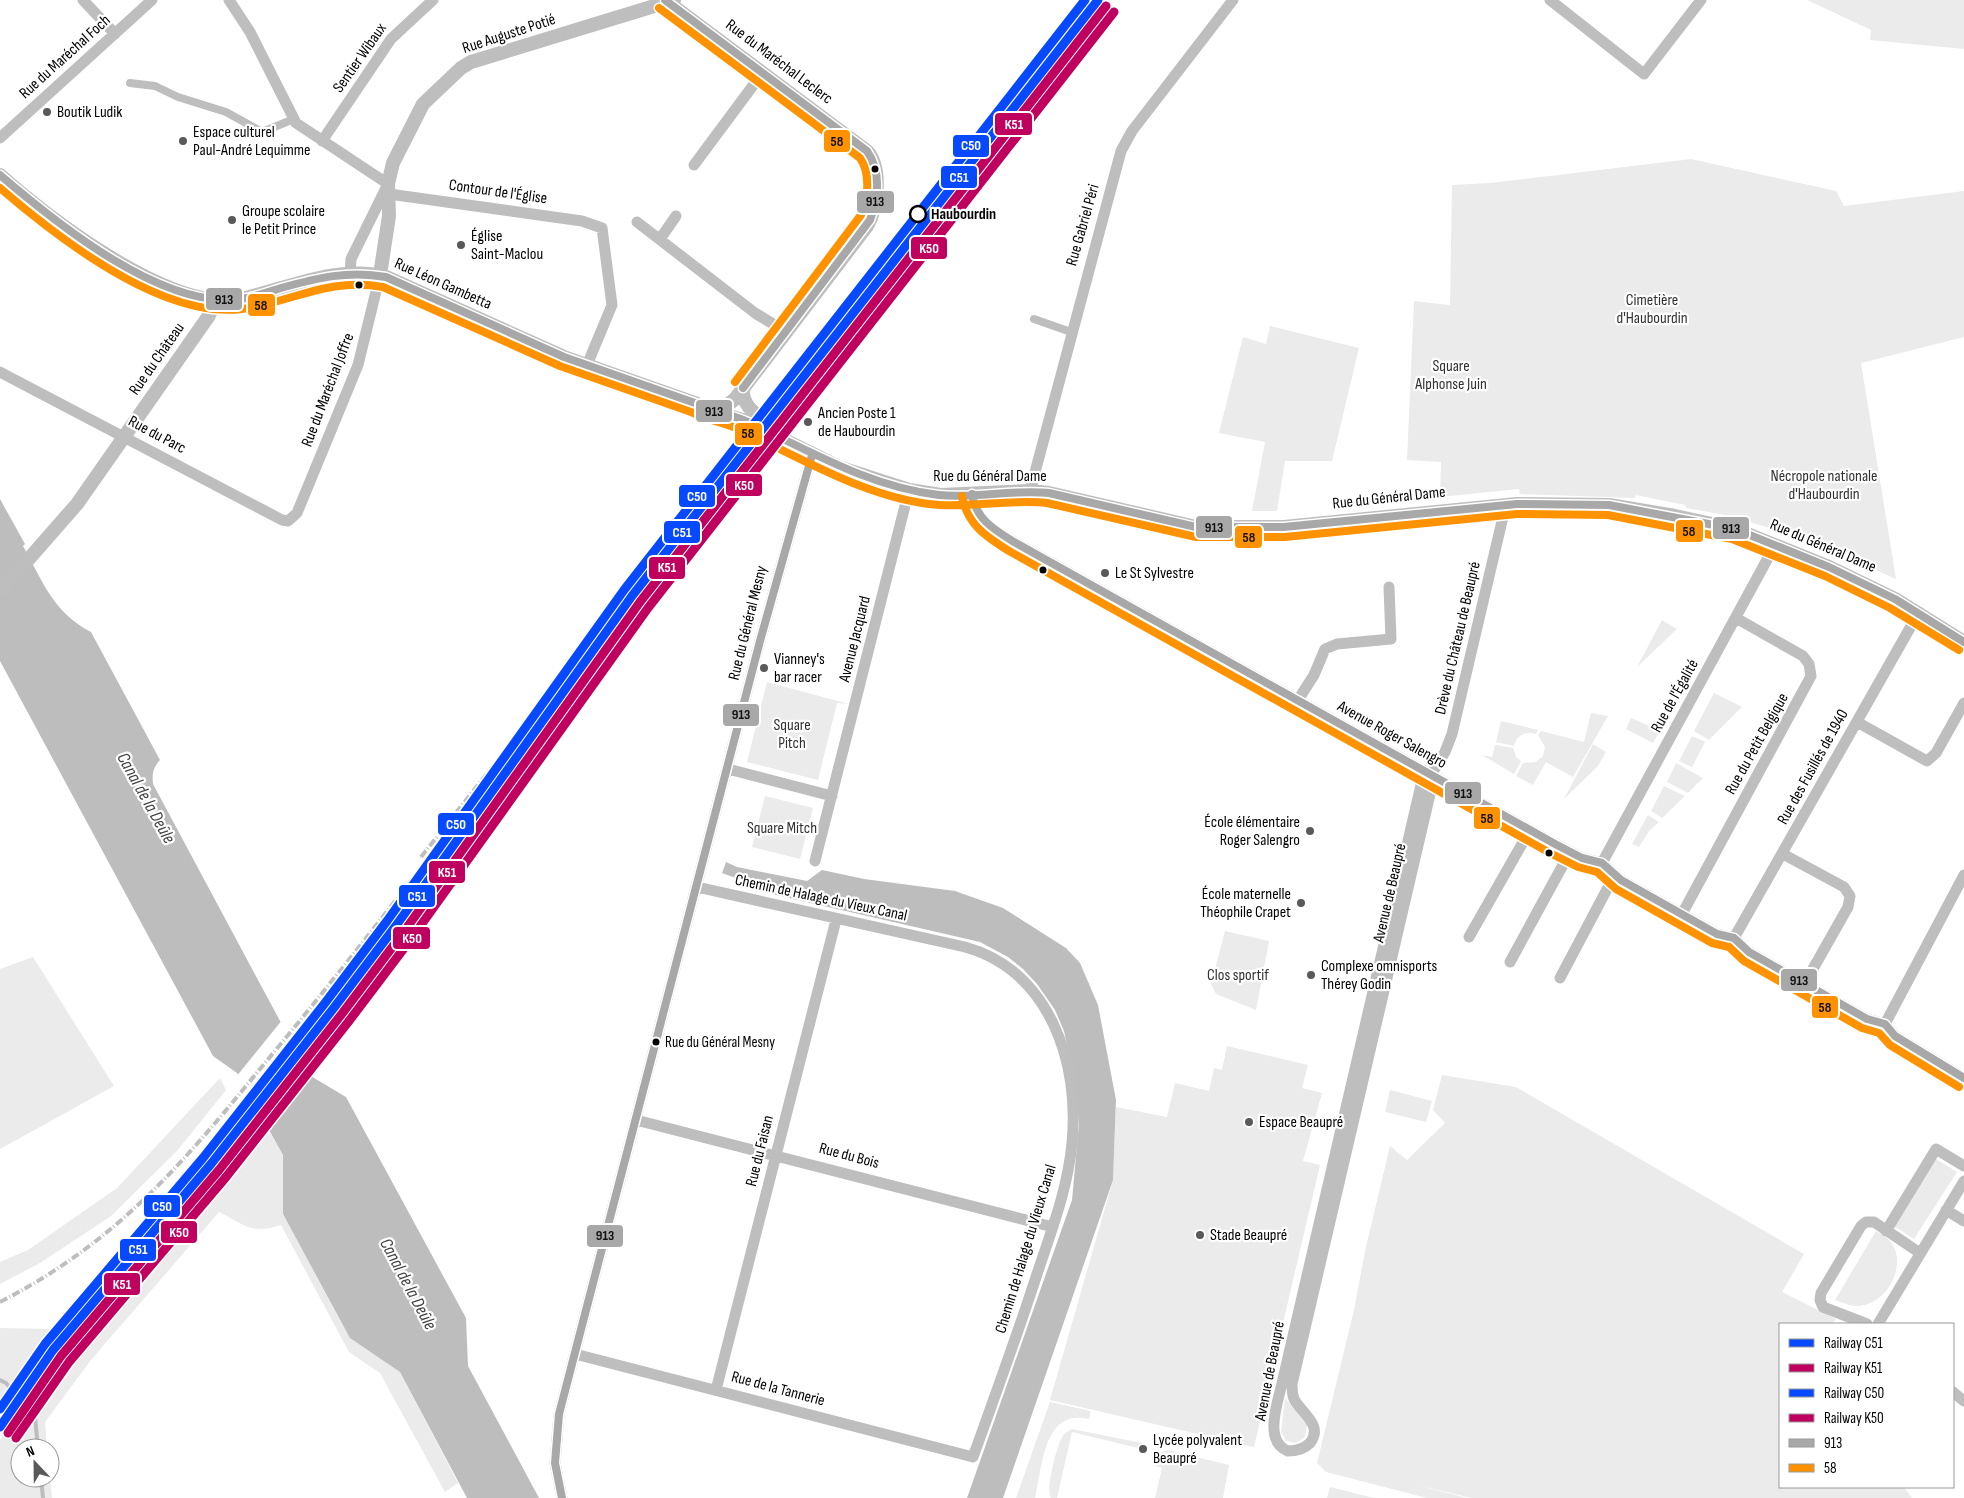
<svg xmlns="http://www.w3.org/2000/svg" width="1964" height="1498" font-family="'Sofia Sans Condensed',sans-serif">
  <rect width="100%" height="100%" fill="#fff"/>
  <path fill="#ebebeb" d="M1807,0H1964V49L1870,40L1871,30Z
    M1691,159L1836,191L1844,206L1964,191V337L1861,363L1896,579L1802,537L1720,514L1686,508L1685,505L1636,495L1635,498L1520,494L1519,489L1440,497L1441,462L1407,460L1414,301L1450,305L1452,185L1490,183Z
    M1270,326L1359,348L1332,461H1285L1277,511H1252L1265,442L1219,433L1243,337L1266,344Z
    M1662,620L1677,629L1637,667Z
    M767,682L849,704L837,703L818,780L747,762Z
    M1714,693L1742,707L1709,740L1694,731Z
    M1591,713L1608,716L1573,777L1546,762L1533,785L1516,776L1523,763L1536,762L1543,756L1545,747L1538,735L1541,731L1584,742Z
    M1631,718L1660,731L1653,743L1626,729Z
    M1501,721L1538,730L1536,734C1525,731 1517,735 1514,746L1496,742Z
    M1692,736L1705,742L1692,767L1679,761Z
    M1593,744L1606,752L1598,766L1564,799Z
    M1495,745L1513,748L1516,757L1521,761L1514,774L1482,755L1492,757Z
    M1676,763L1703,778L1688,793L1667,782Z
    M1664,786L1685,796L1662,818L1651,811Z
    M765,796L813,808L800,859L752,847Z
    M1648,815L1659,822L1649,831L1639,847L1632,844Z
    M1225,931L1269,941L1256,1010L1216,994L1211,984Z
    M33,957L114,1086L0,1149V969Z
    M1227,1046L1308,1065L1302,1088L1322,1093L1303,1161L1320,1165L1254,1447L1050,1400L1113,1180L1116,1107L1167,1117L1175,1083L1209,1091L1214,1068L1222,1070Z
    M1442,1075L1516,1087L1804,1254L1782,1292L1836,1319L1833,1324H1780V1487H1904L1912,1498H1472L1416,1485L1467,1498H1427L1326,1472L1317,1463L1354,1310L1365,1251L1390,1146L1407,1160L1445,1123L1433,1110Z
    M220,1078L226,1090L177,1151L111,1216L40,1263L0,1284V1262L28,1250L117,1188Z
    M1390,1090L1432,1101L1426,1122L1385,1112Z
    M260,1116L283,1155V1214L350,1337L400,1372L458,1483L445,1492L380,1373L349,1352L281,1225C252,1235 245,1225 219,1212L91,1360L45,1422L47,1448H20V1478H50V1475L52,1498H0V1440L66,1338L69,1340L179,1214Z
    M1936,1159L1957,1172L1914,1239L1894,1226Z
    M1876,1231C1880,1234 1886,1236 1889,1240C1910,1263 1887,1305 1858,1306C1851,1306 1843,1303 1835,1300Z
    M0,1328L55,1329L0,1408Z
    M1285,1398L1307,1425L1305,1437L1296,1443L1286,1441L1281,1432Z
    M1050,1402L1091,1411L1089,1419C1043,1408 1043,1466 1035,1498H1016Z
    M1072,1429L1147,1444L1146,1450L1072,1432L1057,1498H1051C1045,1491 1057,1444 1063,1436C1065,1432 1069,1431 1072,1429Z
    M1168,1450L1229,1465L1223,1498H1155L1162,1468L1153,1465L1156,1453Z
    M1330,1487L1374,1498H1327Z"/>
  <path fill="#bdbdbd" d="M0,499L25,544L23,546C43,582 53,612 91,632L160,760C153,768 152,773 153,784L309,1075L346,1097L466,1318L468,1366L539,1498H467L400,1372L350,1338L283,1214V1155L237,1073L213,1056L0,661Z
    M726,862L737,867L807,881L822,870L864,879L955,891L1003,908L1066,948L1080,963L1098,1005L1116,1100L1113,1180L1003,1498H967L1072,1200L1079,1124L1075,1082L1064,1031L1055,1010L1037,984L1023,969L1008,957L980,942L741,887V880L722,873Z"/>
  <path fill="#fff" d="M283,1019L304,1059L258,1117L236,1077Z"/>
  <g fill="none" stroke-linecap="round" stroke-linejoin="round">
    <path stroke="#bdbdbd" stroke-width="4" d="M0,1380L6,1383L35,1417L38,1448
      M41,1478L43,1498"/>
    <path stroke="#bebebe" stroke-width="8" d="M130,83L155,86L178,97L226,112L262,132L294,119
      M1034,319L1071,332"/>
    <path stroke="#bebebe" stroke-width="11" d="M83,0L115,34
      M229,0L250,32L296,123L388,184L351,259L350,274
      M1550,0L1644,74L1701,0
      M0,138L152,0
      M322,141L391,39L433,0
      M694,165L763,72
      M389,194L582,221L602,228L612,305L587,365
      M637,222L755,313L786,332
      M660,239L676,216
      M0,372L282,520L288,521L297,513L358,365L380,275
      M1030,491L1121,151L1132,131L1233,0
      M972,494C974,521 993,529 1014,542L1555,844L1582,858L1602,863L1621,880L1717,934L1734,938L1749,952L1867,1019L1885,1024L1895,1036L1964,1078
      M1298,700L1314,675L1325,649L1337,644L1391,639L1389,587
      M1857,722L1927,761L1936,753L1964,703
      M728,769L832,796
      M1424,772L1283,1379C1279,1399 1262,1441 1288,1451C1296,1451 1304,1449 1310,1443C1324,1425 1301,1413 1294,1399C1292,1394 1292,1389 1292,1384L1434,777
      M1431,775L1445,752L1452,734L1506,504
      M1783,854L1844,887L1850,896L1848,907L1805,983
      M815,861L909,490
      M1602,863L1775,545
      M1682,914L1811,676L1809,664L1803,656L1736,618
      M1469,937L1530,830
      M1734,938L1919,612
      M1510,962L1570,852
      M1560,978L1614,876
      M1885,1024L1964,875
      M636,1120L1053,1227
      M1946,1210L1964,1221
      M1886,1231L1936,1149L1964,1166
      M1867,1324L1823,1307L1820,1300L1821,1293L1861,1226L1866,1222H1874L1920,1253
      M1878,1324L1964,1181
      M575,1354L973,1457C995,1396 1017,1336 1037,1274C1051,1232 1068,1188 1072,1143C1080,1063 1050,971 965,947L697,887
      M716,1390L836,920
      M1953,1392L1964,1401
      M562,1498L555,1463L559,1414L760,641L812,455"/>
    <path stroke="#bebebe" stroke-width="14" d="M665,0L867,151C882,167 878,208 867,226L735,399L726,406L710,407
      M0,175C49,219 173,314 241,299C287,289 339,264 386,277L564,357L695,403L709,410L746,421L841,468L909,490L941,495L1030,491L1049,493L1196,527H1284L1517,504L1609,505L1675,516L1735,529L1829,567L1895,599L1964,642
      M380,275L389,216L388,184L393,163L423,104L461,68L471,62L674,0
      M743,388C741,407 759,416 772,427
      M0,592L77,504L208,317L216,301"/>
    <path stroke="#bebebe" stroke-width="4" stroke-dasharray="8 2.5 1 2.5" stroke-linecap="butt" d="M540,741L555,716L625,624L754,463L805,410
      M421,857L531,718
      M328,1047L430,918L505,798
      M0,1302C115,1243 180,1167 260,1069C305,1015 349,960 392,905C441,841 496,781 544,716"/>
    <g stroke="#fff" stroke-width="11">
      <path id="bus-1" d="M665,0L867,151C881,171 879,198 870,220L743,388
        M0,175C56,223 163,310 241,299C255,297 268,292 281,288C317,278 349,270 386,277L564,357L695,403C712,412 731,414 748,422C810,451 870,487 939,495C975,499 1012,489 1049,493L1196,527H1284L1517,504L1609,505L1735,529L1829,567L1895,599L1964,642
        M972,494C976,519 993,529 1014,542L1555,844L1582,858L1602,863L1621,880L1717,934L1734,938L1749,952L1867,1019L1885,1024L1895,1036L1964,1078
        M562,1498L555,1463L559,1414L760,641L812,455"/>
    </g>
    <g stroke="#fff" stroke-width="11">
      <path id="bus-2" d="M659,8L860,158C871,174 868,198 861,215L735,382
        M0,188C58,238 162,319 242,309C293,302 327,277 383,287L560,366L691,412C708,421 728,423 745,432C805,460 873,501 940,505C976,507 1012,499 1047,503L1196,537H1285L1517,514L1608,515L1732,539L1825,576L1890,608L1959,650
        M962,496C967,524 985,536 1009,551L1550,853L1578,867L1597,872L1616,889L1712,943L1729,947L1744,961L1862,1028L1879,1033L1890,1045L1959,1087"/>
    </g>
    <use href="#bus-1" stroke="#a8a8a8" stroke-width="8"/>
    <use href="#bus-2" stroke="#ff9200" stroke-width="8"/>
    <g stroke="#fff" stroke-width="12">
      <path id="rail-1" d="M0,1427L53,1350L211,1164L333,1009L395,927L632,596L1098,0"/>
    </g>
    <g stroke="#fff" stroke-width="12">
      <path id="rail-2" d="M8,1433L61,1356L219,1170L341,1015L403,933L640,602L1106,6"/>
    </g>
    <g stroke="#fff" stroke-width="12">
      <path id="rail-3" d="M0,1409L45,1344L203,1158L325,1003L387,921L624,590L1085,0"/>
    </g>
    <g stroke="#fff" stroke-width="12">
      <path id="rail-4" d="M16,1438L69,1362L226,1177L349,1021L411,939L648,608L1114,12"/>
    </g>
    <use href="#rail-1" stroke="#0749ff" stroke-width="9"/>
    <use href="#rail-2" stroke="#bf005f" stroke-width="9"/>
    <use href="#rail-3" stroke="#0749ff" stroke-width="9"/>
    <use href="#rail-4" stroke="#bf005f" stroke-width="9"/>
  </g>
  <g fill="#595959" stroke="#fff" stroke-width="2">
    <circle cx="47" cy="112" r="5"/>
    <circle cx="183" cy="141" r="5"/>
    <circle cx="232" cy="220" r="5"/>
    <circle cx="461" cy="245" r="5"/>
    <circle cx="808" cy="422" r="5"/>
    <circle cx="1105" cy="573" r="5"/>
    <circle cx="764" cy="668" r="5"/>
    <circle cx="1310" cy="831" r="5"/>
    <circle cx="1301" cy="903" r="5"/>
    <circle cx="1311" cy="975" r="5"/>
    <circle cx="1249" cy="1122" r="5"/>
    <circle cx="1200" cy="1235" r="5"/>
    <circle cx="1143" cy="1449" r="5"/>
  </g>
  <g fill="#000" stroke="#fff" stroke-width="2">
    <circle cx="875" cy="169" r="4.5"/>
    <circle cx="359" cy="285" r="4.5"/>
    <circle cx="1043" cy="570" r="4.5"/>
    <circle cx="1549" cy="853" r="4.5"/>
    <circle cx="656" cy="1042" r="4.5"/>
  </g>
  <circle fill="#fff" stroke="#000" stroke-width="2.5" cx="918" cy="214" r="8"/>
  <g text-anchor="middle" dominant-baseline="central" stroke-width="4.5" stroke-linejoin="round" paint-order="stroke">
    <g font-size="15" fill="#000" stroke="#fff" text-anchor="start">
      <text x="665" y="1042">Rue du Général Mesny</text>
    </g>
    <g font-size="16" fill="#000" stroke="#fff">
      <text transform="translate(509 34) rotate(-18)">Rue Auguste Potié</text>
      <text transform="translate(65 57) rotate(-42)">Rue du Maréchal Foch</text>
      <text transform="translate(360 58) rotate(-55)">Sentier Wibaux</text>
      <text transform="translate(779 62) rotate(37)">Rue du Maréchal Leclerc</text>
      <text transform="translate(498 192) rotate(8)">Contour de l'Église</text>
      <text transform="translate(1083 225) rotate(-74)">Rue Gabriel Péri</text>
      <text transform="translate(443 284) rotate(24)">Rue Léon Gambetta</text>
      <text transform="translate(157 359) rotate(-55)">Rue du Château</text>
      <text transform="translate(328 390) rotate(-69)">Rue du Maréchal Joffre</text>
      <text transform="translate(157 435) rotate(28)">Rue du Parc</text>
      <text x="990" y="476">Rue du Général Dame</text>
      <text transform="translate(1389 498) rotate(-6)">Rue du Général Dame</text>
      <text transform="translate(1823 546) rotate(23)">Rue du Général Dame</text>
      <text transform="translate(748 623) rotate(-76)">Rue du Général Mesny</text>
      <text transform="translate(1458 638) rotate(-77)">Drève du Château de Beaupré</text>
      <text transform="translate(855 639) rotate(-76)">Avenue Jacquard</text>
      <text transform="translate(1675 696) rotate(-61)">Rue de l'Égalité</text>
      <text transform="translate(1392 735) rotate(29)">Avenue Roger Salengro</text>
      <text transform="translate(1757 744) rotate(-61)">Rue du Petit Belgique</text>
      <text transform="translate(1813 767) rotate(-61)">Rue des Fusillés de 1940</text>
      <text transform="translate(1390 893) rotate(-77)">Avenue de Beaupré</text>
      <text transform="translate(821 898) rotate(12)">Chemin de Halage du Vieux Canal</text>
      <text transform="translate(760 1151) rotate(-76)">Rue du Faisan</text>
      <text transform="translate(849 1156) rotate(15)">Rue du Bois</text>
      <text transform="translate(1026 1249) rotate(-73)">Chemin de Halage du Vieux Canal</text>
      <text transform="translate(1270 1371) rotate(-79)">Avenue de Beaupré</text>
      <text transform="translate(778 1389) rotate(15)">Rue de la Tannerie</text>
    </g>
    <g font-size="16" fill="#000" stroke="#fff" text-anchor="start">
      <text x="57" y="112">Boutik Ludik</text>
      <text x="193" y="132">Espace culturel<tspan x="193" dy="18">Paul-André Lequimme</tspan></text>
      <text x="242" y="211">Groupe scolaire<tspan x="242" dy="18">le Petit Prince</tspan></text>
      <text x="471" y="236">Église<tspan x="471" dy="18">Saint-Maclou</tspan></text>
      <text x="818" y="413">Ancien Poste 1<tspan x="818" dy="18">de Haubourdin</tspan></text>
      <text x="1115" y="573">Le St Sylvestre</text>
      <text x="774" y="659">Vianney's<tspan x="774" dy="18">bar racer</tspan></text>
      <text x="1300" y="822" text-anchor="end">École élémentaire<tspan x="1300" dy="18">Roger Salengro</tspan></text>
      <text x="1291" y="894" text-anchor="end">École maternelle<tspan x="1291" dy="18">Théophile Crapet</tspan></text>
      <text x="1321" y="966">Complexe omnisports<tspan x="1321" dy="18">Thérey Godin</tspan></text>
      <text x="1259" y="1122">Espace Beaupré</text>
      <text x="1210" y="1235">Stade Beaupré</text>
      <text x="1153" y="1440">Lycée polyvalent<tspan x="1153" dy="18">Beaupré</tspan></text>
    </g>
    <g font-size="16" font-weight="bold" fill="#000" stroke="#fff" text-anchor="start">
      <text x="931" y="214">Haubourdin</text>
    </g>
    <g font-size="16" fill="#313131" stroke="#fff">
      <text x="1652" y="300">Cimetière<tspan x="1652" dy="18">d'Haubourdin</tspan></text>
      <text x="1451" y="366">Square<tspan x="1451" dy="18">Alphonse Juin</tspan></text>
      <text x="1824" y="476">Nécropole nationale<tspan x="1824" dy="18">d'Haubourdin</tspan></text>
      <text x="792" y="725">Square<tspan x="792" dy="18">Pitch</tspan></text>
      <text x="782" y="828">Square Mitch</text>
      <text x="1238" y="975">Clos sportif</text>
    </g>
    <g font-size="18" font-style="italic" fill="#424242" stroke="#fff">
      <text transform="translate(146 798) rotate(61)">Canal de la Deûle</text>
      <text transform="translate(408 1284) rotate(62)">Canal de la Deûle</text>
    </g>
  </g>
  <g stroke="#fff" stroke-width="2">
    <rect x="994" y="112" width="39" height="24" rx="5" fill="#bf005f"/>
    <rect x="823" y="129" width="28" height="24" rx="5" fill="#ff9200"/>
    <rect x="952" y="134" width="38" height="24" rx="5" fill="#0749ff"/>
    <rect x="940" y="165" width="38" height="24" rx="5" fill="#0749ff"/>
    <rect x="856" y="190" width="39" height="24" rx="5" fill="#a8a8a8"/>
    <rect x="910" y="236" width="38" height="24" rx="5" fill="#bf005f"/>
    <rect x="205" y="287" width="38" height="24" rx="5" fill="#a8a8a8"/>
    <rect x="247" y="293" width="29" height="24" rx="5" fill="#ff9200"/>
    <rect x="695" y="399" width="38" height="24" rx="5" fill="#a8a8a8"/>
    <rect x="734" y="422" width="29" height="24" rx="5" fill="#ff9200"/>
    <rect x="725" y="473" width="38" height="24" rx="5" fill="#bf005f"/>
    <rect x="678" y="484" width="38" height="24" rx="5" fill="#0749ff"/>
    <rect x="1195" y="515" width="38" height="24" rx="5" fill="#a8a8a8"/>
    <rect x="1712" y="516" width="38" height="24" rx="5" fill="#a8a8a8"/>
    <rect x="1675" y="519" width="29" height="24" rx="5" fill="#ff9200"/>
    <rect x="663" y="520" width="38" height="24" rx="5" fill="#0749ff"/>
    <rect x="1234" y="525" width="29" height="24" rx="5" fill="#ff9200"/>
    <rect x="648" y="556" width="38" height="24" rx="5" fill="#bf005f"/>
    <rect x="722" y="703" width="38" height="24" rx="5" fill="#a8a8a8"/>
    <rect x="1444" y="781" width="38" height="24" rx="5" fill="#a8a8a8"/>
    <rect x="1473" y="806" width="28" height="24" rx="5" fill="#ff9200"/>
    <rect x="437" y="812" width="38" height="24" rx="5" fill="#0749ff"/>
    <rect x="428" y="860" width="38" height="24" rx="5" fill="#bf005f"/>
    <rect x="398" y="884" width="38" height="24" rx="5" fill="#0749ff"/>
    <rect x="392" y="926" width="39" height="24" rx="5" fill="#bf005f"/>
    <rect x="1780" y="968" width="38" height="24" rx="5" fill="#a8a8a8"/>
    <rect x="1811" y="995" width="28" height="24" rx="5" fill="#ff9200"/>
    <rect x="143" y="1194" width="38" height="24" rx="5" fill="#0749ff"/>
    <rect x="160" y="1220" width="38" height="24" rx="5" fill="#bf005f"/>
    <rect x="586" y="1224" width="38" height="24" rx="5" fill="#a8a8a8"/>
    <rect x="119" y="1238" width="38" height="24" rx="5" fill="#0749ff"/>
    <rect x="103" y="1272" width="38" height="24" rx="5" fill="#bf005f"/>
  </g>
  <g font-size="14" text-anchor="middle" font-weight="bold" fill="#fff">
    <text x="1014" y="129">K51</text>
    <text x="971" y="150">C50</text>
    <text x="959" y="182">C51</text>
    <text x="929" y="253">K50</text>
    <text x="744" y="490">K50</text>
    <text x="697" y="501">C50</text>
    <text x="682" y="537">C51</text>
    <text x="667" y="572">K51</text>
    <text x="456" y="829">C50</text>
    <text x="447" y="877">K51</text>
    <text x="417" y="901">C51</text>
    <text x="412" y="943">K50</text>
    <text x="162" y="1211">C50</text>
    <text x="179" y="1237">K50</text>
    <text x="138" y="1254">C51</text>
    <text x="122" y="1289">K51</text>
  </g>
  <g font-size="14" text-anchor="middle" font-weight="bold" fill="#111">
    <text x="837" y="146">58</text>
    <text x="875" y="206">913</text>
    <text x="224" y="304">913</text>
    <text x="261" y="310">58</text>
    <text x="714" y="416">913</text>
    <text x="748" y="438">58</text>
    <text x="1214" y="532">913</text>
    <text x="1731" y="533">913</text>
    <text x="1689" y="536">58</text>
    <text x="1249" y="542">58</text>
    <text x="741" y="719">913</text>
    <text x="1463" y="798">913</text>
    <text x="1487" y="823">58</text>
    <text x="1799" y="985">913</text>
    <text x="1825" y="1012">58</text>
    <text x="605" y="1240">913</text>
  </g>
  <rect x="1779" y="1323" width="175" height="165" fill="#ffffff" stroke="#999999"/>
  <rect x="1789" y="1339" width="25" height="8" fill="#0749ff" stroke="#999999"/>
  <text x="1824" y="1348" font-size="15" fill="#000000">Railway C51</text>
  <rect x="1789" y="1364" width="25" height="8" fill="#bf005f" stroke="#999999"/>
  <text x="1824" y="1373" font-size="15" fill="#000000">Railway K51</text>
  <rect x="1789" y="1389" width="25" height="8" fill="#0749ff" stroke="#999999"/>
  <text x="1824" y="1398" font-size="15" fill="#000000">Railway C50</text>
  <rect x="1789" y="1414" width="25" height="8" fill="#bf005f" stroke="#999999"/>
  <text x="1824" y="1423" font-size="15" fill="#000000">Railway K50</text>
  <rect x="1789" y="1439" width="25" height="8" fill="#a8a8a8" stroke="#999999"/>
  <text x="1824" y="1448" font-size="15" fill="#000000">913</text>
  <rect x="1789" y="1464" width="25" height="8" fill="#ff9200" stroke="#999999"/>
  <text x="1824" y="1473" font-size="15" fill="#000000">58</text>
  <g transform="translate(35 1463) rotate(338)"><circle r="24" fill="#ffffff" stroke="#999999"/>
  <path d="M0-4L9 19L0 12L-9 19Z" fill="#595959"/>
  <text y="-8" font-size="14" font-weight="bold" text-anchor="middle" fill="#000000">N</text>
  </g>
</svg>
